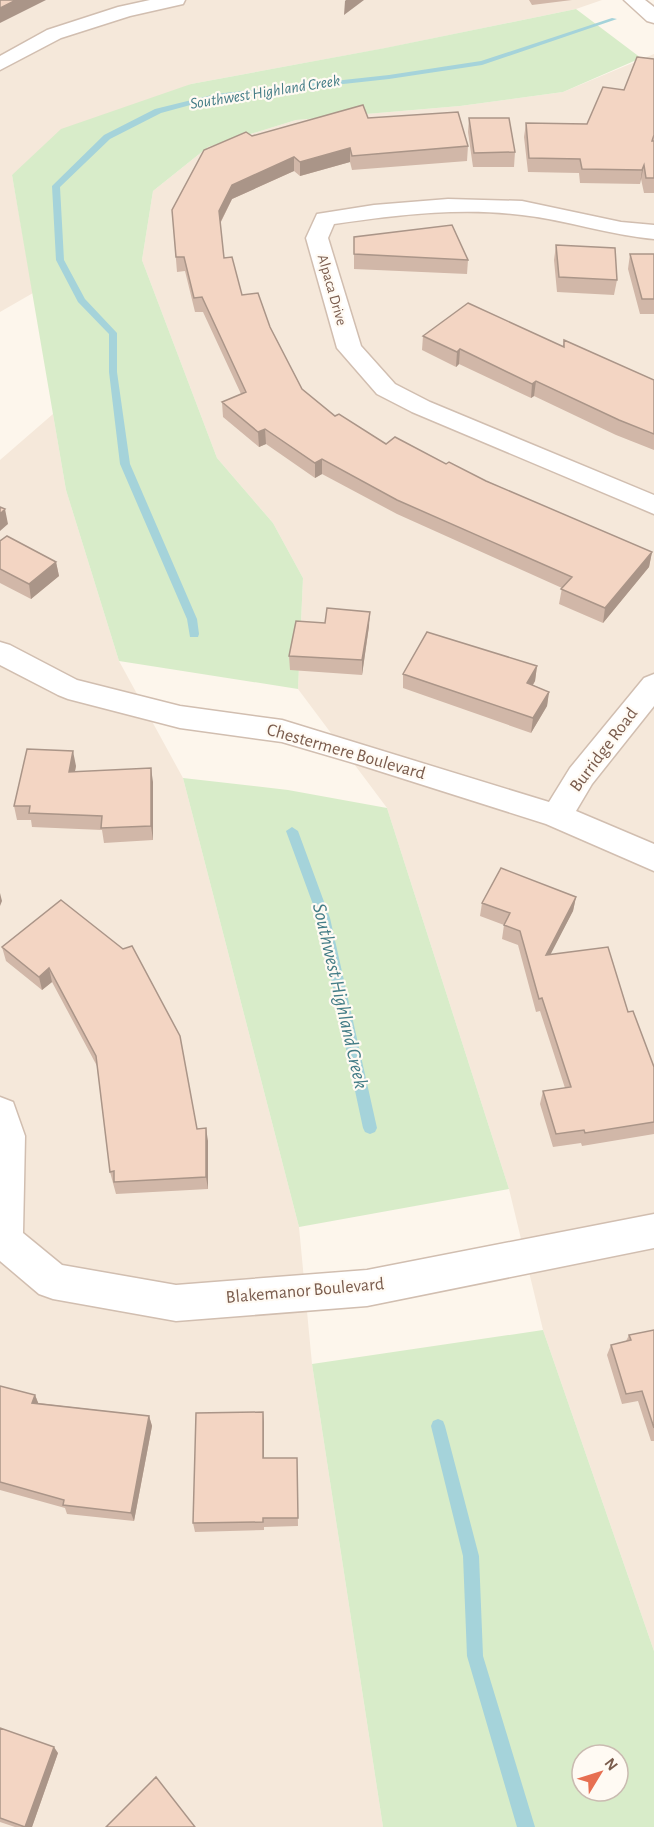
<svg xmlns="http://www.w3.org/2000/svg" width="654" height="1827" font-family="'Alegreya Sans',sans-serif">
  <rect width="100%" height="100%" fill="#fdf6ec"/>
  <path fill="#f5e8da" d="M0,0H602L576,9L386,48L191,84L12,175L33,293L0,312Z
    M654,54V1651L543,1330L509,1189L387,808L298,689L303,578L273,523L217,458L142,260L153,191L208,147L296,120L460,106L563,92Z
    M53,414L66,490L119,661L183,778L299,1227L312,1364L383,1827H0V460Z"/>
  <path fill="#d8ecc9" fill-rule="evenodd" d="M576,9L641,58L563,92L460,106L296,120L208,147L153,191L142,260L217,458L273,523L303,578L298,689L119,661L66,490L12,175L61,129L191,84L385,48Z
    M183,778L288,790L387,808L509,1189L299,1227Z
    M543,1330L654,1651V1827H383L312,1364ZM582,1755H618V1791H582Z"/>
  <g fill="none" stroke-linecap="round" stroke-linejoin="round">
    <path fill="#a5d3da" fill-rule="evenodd" d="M612,18L617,19L482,65L389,79L216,98L161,113L110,139L60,187L64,260L85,299L117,333V372L130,464L197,619L199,634L198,637H190L187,619L120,464L109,372V334L78,302L56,260L52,186L104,135L155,109L216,94L389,75L481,61Z
      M292,827L298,831L330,918L377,1128L375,1132L370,1134L365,1132L363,1128L318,918L286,831Z
      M438,1419L443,1421L445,1426L479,1556L483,1656L535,1827H517L467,1656L463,1556L431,1426L433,1421Z"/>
    <g stroke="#d1beb0" stroke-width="3">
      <path id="minor" d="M150,0H185L183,4L130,16L61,38L0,70V56L47,30L118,7Z
        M624,0H645L654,7V23L647,21Z
        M448,199L522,201L621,222L654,225V239C609,235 567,220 522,215C460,207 396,215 334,224L328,238L361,346L395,384L430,402L654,495V514L412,412L377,394L337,348L306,238L317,214L374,205Z
        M0,642L10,645L77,680L180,706L282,720L549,802L570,768L644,678L654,674V706L592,784L576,811L654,844V871L546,824L357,764L282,742L180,728L68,699L58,695L0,665Z
        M0,1097L13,1102L25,1136L23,1233L62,1265L176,1285L367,1270L654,1214V1248L367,1306L176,1321L53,1299L39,1294L0,1261Z"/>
    </g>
    <use href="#minor" fill="#fff" fill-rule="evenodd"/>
  </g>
  <path fill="#d1b7a8" d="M529,0H572L532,5Z
    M654,59V193H644L641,179L640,184L580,183L579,173L528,172L524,137L526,123L587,124L624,90Z
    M368,118L468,146L467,161L352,170L350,162L300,176L294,171L232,199L220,224L224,258L242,295L270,327L302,389L335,416L386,444L446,464L652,552L649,567L603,623L559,604L562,588L397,514L322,474L315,478L266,444L259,447L223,417L222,402L241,394L203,312H195L185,271L177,272L172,210L252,136Z
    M469,118L515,152L514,167H473L468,132Z
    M354,237L468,260L467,274L354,269Z
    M556,245L617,280L614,295L557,292L554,260Z
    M630,254H654V314H640L628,269Z
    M423,336L563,346L564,340L654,380V450L616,435L534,396L531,398L459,364L456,367L422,350Z
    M0,541L56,562L59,576L31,599L0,583Z
    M369,626L362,675L290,670L289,656Z
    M537,666L535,681L533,685L549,692L547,706L531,733L403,688V674Z
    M76,766L75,771L153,782V840L104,843L102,830L32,827L31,820H17L14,806Z
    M576,897L573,911L550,954L628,1012L654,1067V1134L582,1146L581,1143L553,1147L540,1104L543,1091L565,1088L540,1011L536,1012L518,945L502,939L504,925L480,916L482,903Z
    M61,900L197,1129L208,1141V1189L116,1194L110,1172L97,1066L52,982L42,990L6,961L2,947Z
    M654,1330V1441H651L638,1401L622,1404L607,1355L611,1345L626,1341L629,1335Z
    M0,1386L35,1395L38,1403L149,1416L152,1426L134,1521L67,1514L65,1508L0,1490Z
    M264,1422V1458H297L298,1526L264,1527V1530L195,1532L193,1523Z
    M0,1728L58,1753L32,1827H15L0,1822Z"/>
  <path fill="#aa9588" d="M16,0H46L0,23V8Z
    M346,0H364L344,15L345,1Z
    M350,148V162L300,176V162Z
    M294,157V171L232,199L219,225V211L232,185Z
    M644,165L641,179L640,184L642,170Z
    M460,349L459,364L456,367L457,352Z
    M536,381L534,396L531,398L532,384Z
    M265,429L266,444L259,447L258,432Z
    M322,459V474L315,478V463Z
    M5,509L8,524L0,531V514Z
    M652,552L649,567L603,623L605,608Z
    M56,562L59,576L31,599L29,584Z
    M370,612L369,626L362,675V660Z
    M537,666L535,681L525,698L527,683Z
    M549,692L547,706L531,733L533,718Z
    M73,751L76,766L72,786L69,772Z
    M151,768L153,782V840L151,826Z
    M0,893L2,901L0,906Z
    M576,897L573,911L543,969L546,955Z
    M49,968L52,982L42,990L39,977Z
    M206,1128L208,1141V1189L206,1177Z
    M35,1395L39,1405L32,1403Z
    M263,1412L264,1422V1468L263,1458Z
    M149,1416L152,1426L134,1521L131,1513Z
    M54,1747L58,1753L32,1827H25Z"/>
  <path fill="#f3d5c3" stroke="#aa9588" stroke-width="1.5" d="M0,0H16L0,8Z
    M637,57L654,59V135L652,141H654V178H646L644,165L642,170L582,169L580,159L529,158L526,123L587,124L603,87L624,90Z
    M363,105L368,118L458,112L468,146L352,156L350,148L300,162L294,157L232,185L219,211L224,258L232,257L242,295L258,293L270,327L302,389L335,416L339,414L386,444L395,437L446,464L449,462L486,481L652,552L605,608L561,589L572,577L397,500L322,459L315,463L265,429L258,432L222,402L246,392L202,297L194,298L184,257H176L172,210L204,150L246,132L252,136Z
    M469,118H509L515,152L474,153Z
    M452,225L468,260L354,254V237Z
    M556,245L615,248L617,280L559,277Z
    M630,254H654V299H642Z
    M468,303L564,347V340L654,380V434L619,420L536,381L532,384L460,349L457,352L423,336Z
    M0,507L5,509L0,514Z
    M7,536L56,562L29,584L0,569V541Z
    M327,608L370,612L362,660L289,656L296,621L325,623Z
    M427,632L537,666L527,683L549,692L533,718L403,674Z
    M27,749L73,751L69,772L151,768V826L101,828L102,816L29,813L30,806H14Z
    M501,868L576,897L546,955L608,947L628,1012L633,1011L654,1067V1122L585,1133L584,1130L556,1134L543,1091L571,1087L542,998L539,999L520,931L504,925L510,913L482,903Z
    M61,900L123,949L132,946L180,1036L197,1129L206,1128V1177L114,1182V1171L110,1172L96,1056L49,968L39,977L2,947Z
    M654,1330V1428L642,1391L626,1394L611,1345L631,1340L629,1335Z
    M0,1386L35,1395L32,1403L149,1416L131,1513L63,1505L64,1500L0,1482Z
    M263,1412V1458H297L298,1518H263V1522L193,1523L196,1413Z
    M0,1728L54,1747L25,1827L0,1818Z
    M156,1777L195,1827H106Z"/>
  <g text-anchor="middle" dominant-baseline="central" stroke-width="4.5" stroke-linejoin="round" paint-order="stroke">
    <g font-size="15" fill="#7a5c4d" stroke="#fffaf3">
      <text transform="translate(332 290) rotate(74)">Alpaca Drive</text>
    </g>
    <g font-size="16" font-style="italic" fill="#437c86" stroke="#fffaf3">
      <text transform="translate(265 92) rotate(-9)">Southwest Highland Creek</text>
    </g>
    <g font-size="18" fill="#7a5c4d" stroke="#fffaf3">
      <text transform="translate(604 750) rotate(-53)">Burridge Road</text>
      <text transform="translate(346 752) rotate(16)">Chestermere Boulevard</text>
      <text transform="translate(305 1291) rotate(-5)">Blakemanor Boulevard</text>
    </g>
    <g font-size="20" font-style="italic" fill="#437c86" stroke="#fffaf3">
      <text transform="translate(340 996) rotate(77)">Southwest Highland Creek</text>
    </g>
  </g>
  <g transform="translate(600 1773) rotate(52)"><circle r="28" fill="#fffaf3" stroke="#cabbb1" stroke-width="1.5"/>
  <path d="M0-4.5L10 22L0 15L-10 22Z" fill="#e76f51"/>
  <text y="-9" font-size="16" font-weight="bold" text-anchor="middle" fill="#7a5c4d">N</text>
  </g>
</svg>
